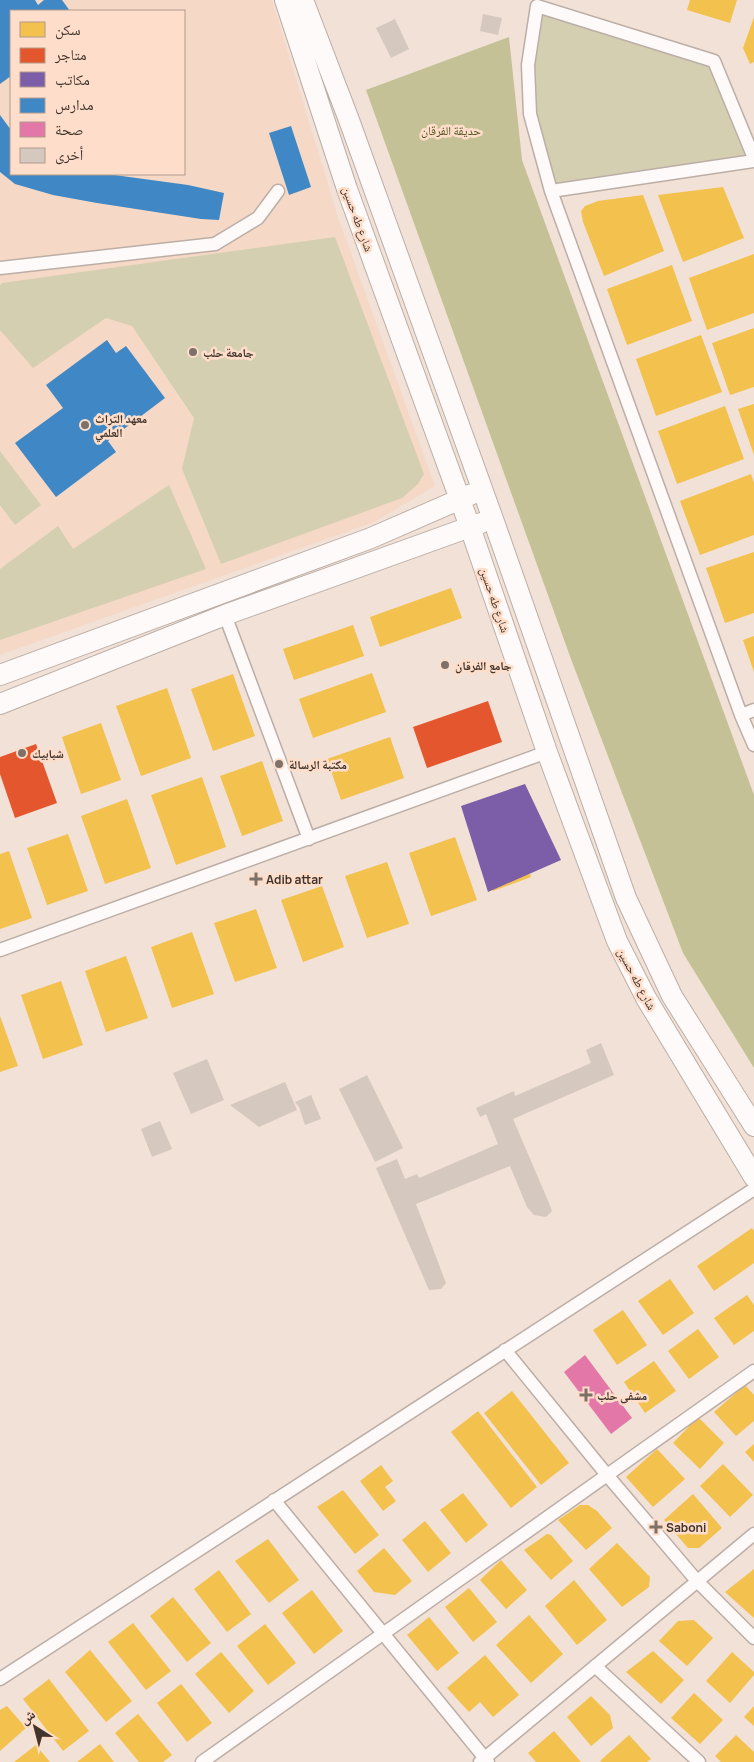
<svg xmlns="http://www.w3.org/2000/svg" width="754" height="1762" font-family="Manrope,'Noto Naskh Arabic',sans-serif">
  <rect width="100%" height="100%" fill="#f2e1d6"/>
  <path fill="#f5d8c6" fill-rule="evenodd" d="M0,0H272L338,217L435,486L374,522L0,655ZM11,11H184V174H11Z"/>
  <path fill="#d4cfb0" d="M537,6L714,61L754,158L551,191L530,114Z
    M335,237L424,474L418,484L402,498L221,564L182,469L194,418L132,326L106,318L33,368L0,330V285L2,283Z
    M0,451L41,505L15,525L0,505Z
    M169,485L206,569L0,640V569L58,526L73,549Z"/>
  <path fill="#c5c196" d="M509,37L522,160L754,795V1068L683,953L571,659L366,90Z"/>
  <path fill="#f2c14e" d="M690,0H737L730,23L687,10Z
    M754,17V62L750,64L743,48Z
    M723,187L744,238L683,262L658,195Z
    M643,195L664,251L604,276L583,222L581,211L585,206L598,201Z
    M754,254V313L707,330L689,278Z
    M672,265L692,321L627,345L607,289Z
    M754,328V387L730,395L712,343Z
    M701,335L722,392L656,416L636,359Z
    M754,404V455L738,409Z
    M725,406L744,459L677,484L658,431Z
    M751,474L754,483V535L700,555L680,501Z
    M754,552V613L725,623L706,568Z
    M451,588L462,618L380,647L370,617Z
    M353,625L364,656L294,680L283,649Z
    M754,636V672L743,640Z
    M372,673L386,712L313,738L299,699Z
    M233,674L255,736L213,751L191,689Z
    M167,688L191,758L141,776L116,706Z
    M101,723L121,780L81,794L62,737Z
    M390,737L404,778L341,800L327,759Z
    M262,761L283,821L242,836L220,776Z
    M202,777L226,847L176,865L151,795Z
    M127,799L151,868L105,884L81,816Z
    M509,813L511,820L529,814L546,861L528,868L531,877L493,891L470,826Z
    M68,834L88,891L47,905L27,848Z
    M455,837L477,900L431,916L409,853Z
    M9,851L32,918L0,929V854Z
    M387,862L409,924L367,938L345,876Z
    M322,886L344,947L303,962L281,900Z
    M256,909L277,968L235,982L214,923Z
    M192,932L214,994L172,1008L151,947Z
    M126,956L148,1018L106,1032L85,971Z
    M61,981L83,1045L43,1059L21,995Z
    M0,1016L18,1066L0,1072Z
    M752,1228L754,1231V1263L714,1291L697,1266Z
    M670,1279L694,1313L663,1335L638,1301Z
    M747,1295L754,1305V1331L734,1345L714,1318Z
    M623,1310L647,1345L617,1365L593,1330Z
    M698,1329L719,1357L689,1379L668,1351Z
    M654,1361L676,1391L645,1413L624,1382Z
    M745,1385L754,1395V1421L736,1436L714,1412Z
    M512,1391L569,1463L541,1485L484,1413Z
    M478,1411L537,1487L511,1508L451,1432Z
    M698,1417L724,1443L700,1469L673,1443Z
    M754,1444V1462L745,1452Z
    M657,1449L685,1479L653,1507L626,1477Z
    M723,1464L753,1495L730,1517L700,1486Z
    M381,1465L393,1481L385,1487L396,1501L383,1511L360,1481Z
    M343,1490L379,1535L355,1554L317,1507Z
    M463,1493L488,1525L466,1543L440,1510Z
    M693,1494L722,1528L699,1548H688L664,1520Z
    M580,1505H588L597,1511L612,1528L586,1550L558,1520Z
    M425,1521L451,1553L428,1572L402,1540Z
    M547,1534L551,1535L573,1561L551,1580L524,1550Z
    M268,1539L299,1580L269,1603L235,1561Z
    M617,1543L650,1577L649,1587L622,1607L589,1569Z
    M384,1548L412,1581L395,1595L374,1592L357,1571Z
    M501,1560L527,1590L506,1609L480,1580Z
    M754,1569V1618L725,1592Z
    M219,1570L251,1614L227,1632L194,1589Z
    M574,1580L607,1620L577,1645L545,1606Z
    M469,1588L497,1622L473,1642L445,1607Z
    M312,1590L343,1631L314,1654L282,1613Z
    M173,1597L211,1643L187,1662L150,1616Z
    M529,1615L563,1654L531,1683L496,1645Z
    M429,1617L459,1653L437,1671L407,1635Z
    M694,1620L713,1638L687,1666L659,1641L678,1621Z
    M133,1623L171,1671L146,1690L108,1642Z
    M265,1624L296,1663L268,1685L237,1646Z
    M90,1650L132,1701L106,1722L65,1672Z
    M653,1651L684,1680L661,1704L626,1672Z
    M221,1652L254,1691L229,1713L195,1674Z
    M732,1652L754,1672V1675L730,1703L706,1681Z
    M485,1655L519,1695L493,1717L480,1702L469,1712L447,1688Z
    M49,1679L89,1731L63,1751L23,1699Z
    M181,1684L212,1723L187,1742L157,1703Z
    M694,1693L723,1720L700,1744L671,1718Z
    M591,1696L610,1715L613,1728L591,1746L567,1717Z
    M7,1706L26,1728L0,1751V1710Z
    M754,1706V1726L744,1717Z
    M138,1714L172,1755L163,1762H139L115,1733Z
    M554,1731L581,1762H536L528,1753Z
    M629,1735L651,1759L647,1762H602L600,1761Z
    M736,1735L754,1752V1762H721L715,1756Z
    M100,1744L114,1762H77Z
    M36,1745L50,1762H14Z"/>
  <path fill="#e4572e" d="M488,701L502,742L427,768L413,727Z
    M36,744L57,803L15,818L0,774V757Z"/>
  <path fill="#7b5ea7" d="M525,784L561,860L488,892L461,806Z"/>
  <path fill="#3f88c5" d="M0,0H35L38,5L44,0H62L70,11H11V76L0,84Z
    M0,115L11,130V174H107L188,185L224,193L219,220L201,219L97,203L53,195L15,184L0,172Z
    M291,126L311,187L289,195L269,133Z
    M107,340L116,353L126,346L165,398L108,441L116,452L56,497L15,443L63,408L46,385Z"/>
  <path fill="#e377a8" d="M585,1355L632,1418L611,1434L564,1372Z"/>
  <path fill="#d5c8bf" d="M483,14L502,18L498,35L480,31Z
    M395,19L409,49L391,58L376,28Z
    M601,1043L614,1075L513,1119L549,1203L552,1211L546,1217L534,1215L527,1207L510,1166L416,1204L446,1283L441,1289L429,1290L376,1168L397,1159L405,1179L417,1174L419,1178L498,1144L486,1114L480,1117L476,1108L514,1091L515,1096L591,1063L586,1050Z
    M207,1059L224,1100L191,1114L173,1073Z
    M367,1075L403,1148L375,1162L339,1089Z
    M285,1082L297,1110L259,1127L230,1105Z
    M311,1095L321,1119L305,1125L299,1107L295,1102Z
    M160,1121L172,1149L152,1157L141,1129Z"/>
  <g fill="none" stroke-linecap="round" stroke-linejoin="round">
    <g stroke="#bcaea6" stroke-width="15">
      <path id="street" d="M754,158L714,61L537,6L528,65L530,114L551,191L741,715L754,745
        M551,191L754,161
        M0,268L215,244L258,218L278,191
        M225,615L309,839
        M741,715L754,710
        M0,950L547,752
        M505,1350L607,1475L697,1581L754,1638
        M274,1500L488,1762
        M595,1666L699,1762
        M0,1679L754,1189
        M202,1762L754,1371
        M480,1762L754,1534"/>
    </g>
    <g stroke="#bcaea6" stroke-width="22">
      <path id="primary" d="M285,0L347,189L470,527L547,752L617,941L646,998L754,1177
        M303,0L349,120L493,519L626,898L672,996L754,1126
        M0,675L371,538L472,494
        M0,704L225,615L481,523"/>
    </g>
    <use href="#street" stroke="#fdfaf9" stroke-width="12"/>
    <use href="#primary" stroke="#fdfaf9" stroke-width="20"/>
  </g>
  <g fill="#7e7168" stroke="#fedeca" stroke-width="2">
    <circle cx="193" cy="352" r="5"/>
    <circle cx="85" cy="425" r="5"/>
    <circle cx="445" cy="665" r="5"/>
    <circle cx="22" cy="753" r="5"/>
    <circle cx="279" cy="764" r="5"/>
    <path d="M253.5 871.5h5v5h5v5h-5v5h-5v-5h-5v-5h5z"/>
    <path d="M583.5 1387.5h5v5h5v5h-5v5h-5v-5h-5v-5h5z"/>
    <path d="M653.5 1519.5h5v5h5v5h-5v5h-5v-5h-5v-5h5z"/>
  </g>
  <g text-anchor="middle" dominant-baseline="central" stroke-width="5" stroke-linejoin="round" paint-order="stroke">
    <g font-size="12" fill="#4d511d" stroke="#fedeca">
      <text x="451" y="130">حديقة الفرقان</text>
    </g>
    <g font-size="12" fill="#40342c" stroke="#fedeca">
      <text transform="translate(358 219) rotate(70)">شارع طه حسين</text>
      <text transform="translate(495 600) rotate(71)">شارع طه حسين</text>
      <text transform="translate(637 979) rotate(62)">شارع طه حسين</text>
    </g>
    <g font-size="12" font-weight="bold" fill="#40342c" stroke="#fedeca" text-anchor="start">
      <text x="203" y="352">جامعة حلب</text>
      <text x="95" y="418">معهد التراث<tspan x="95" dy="14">العلمي</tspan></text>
      <text x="455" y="665">جامع الفرقان</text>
      <text x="32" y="753">شبابيك</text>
      <text x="289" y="764">مكتبة الرسالة</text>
      <text x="266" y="879">Adib attar</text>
      <text x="597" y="1395">مشفى حلب</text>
      <text x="666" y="1527">Saboni</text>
    </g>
  </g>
  <rect x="10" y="10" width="175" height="165" fill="#fedeca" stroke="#b29a8b"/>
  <rect x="20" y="22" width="25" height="15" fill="#f2c14e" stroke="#b29a8b"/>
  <text x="55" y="35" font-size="15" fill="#40342c">سكن</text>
  <rect x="20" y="48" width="25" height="15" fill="#e4572e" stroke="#b29a8b"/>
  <text x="55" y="60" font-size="15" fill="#40342c">متاجر</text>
  <rect x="20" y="72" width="25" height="15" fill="#7b5ea7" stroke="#b29a8b"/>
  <text x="55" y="85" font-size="15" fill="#40342c">مكاتب</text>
  <rect x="20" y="98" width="25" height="15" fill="#3f88c5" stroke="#b29a8b"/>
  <text x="55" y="110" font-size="15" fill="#40342c">مدارس</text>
  <rect x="20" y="122" width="25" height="15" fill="#e377a8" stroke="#b29a8b"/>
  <text x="55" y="135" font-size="15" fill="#40342c">صحة</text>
  <rect x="20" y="148" width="25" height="15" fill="#d5c8bf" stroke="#b29a8b"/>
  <text x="55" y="160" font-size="15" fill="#40342c">أخرى</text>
  <g transform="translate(35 1727) rotate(324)" stroke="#fedeca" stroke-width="4" paint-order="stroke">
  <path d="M0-4L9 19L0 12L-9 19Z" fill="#40342c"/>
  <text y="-8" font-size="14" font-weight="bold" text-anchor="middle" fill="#40342c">ش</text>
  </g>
</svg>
